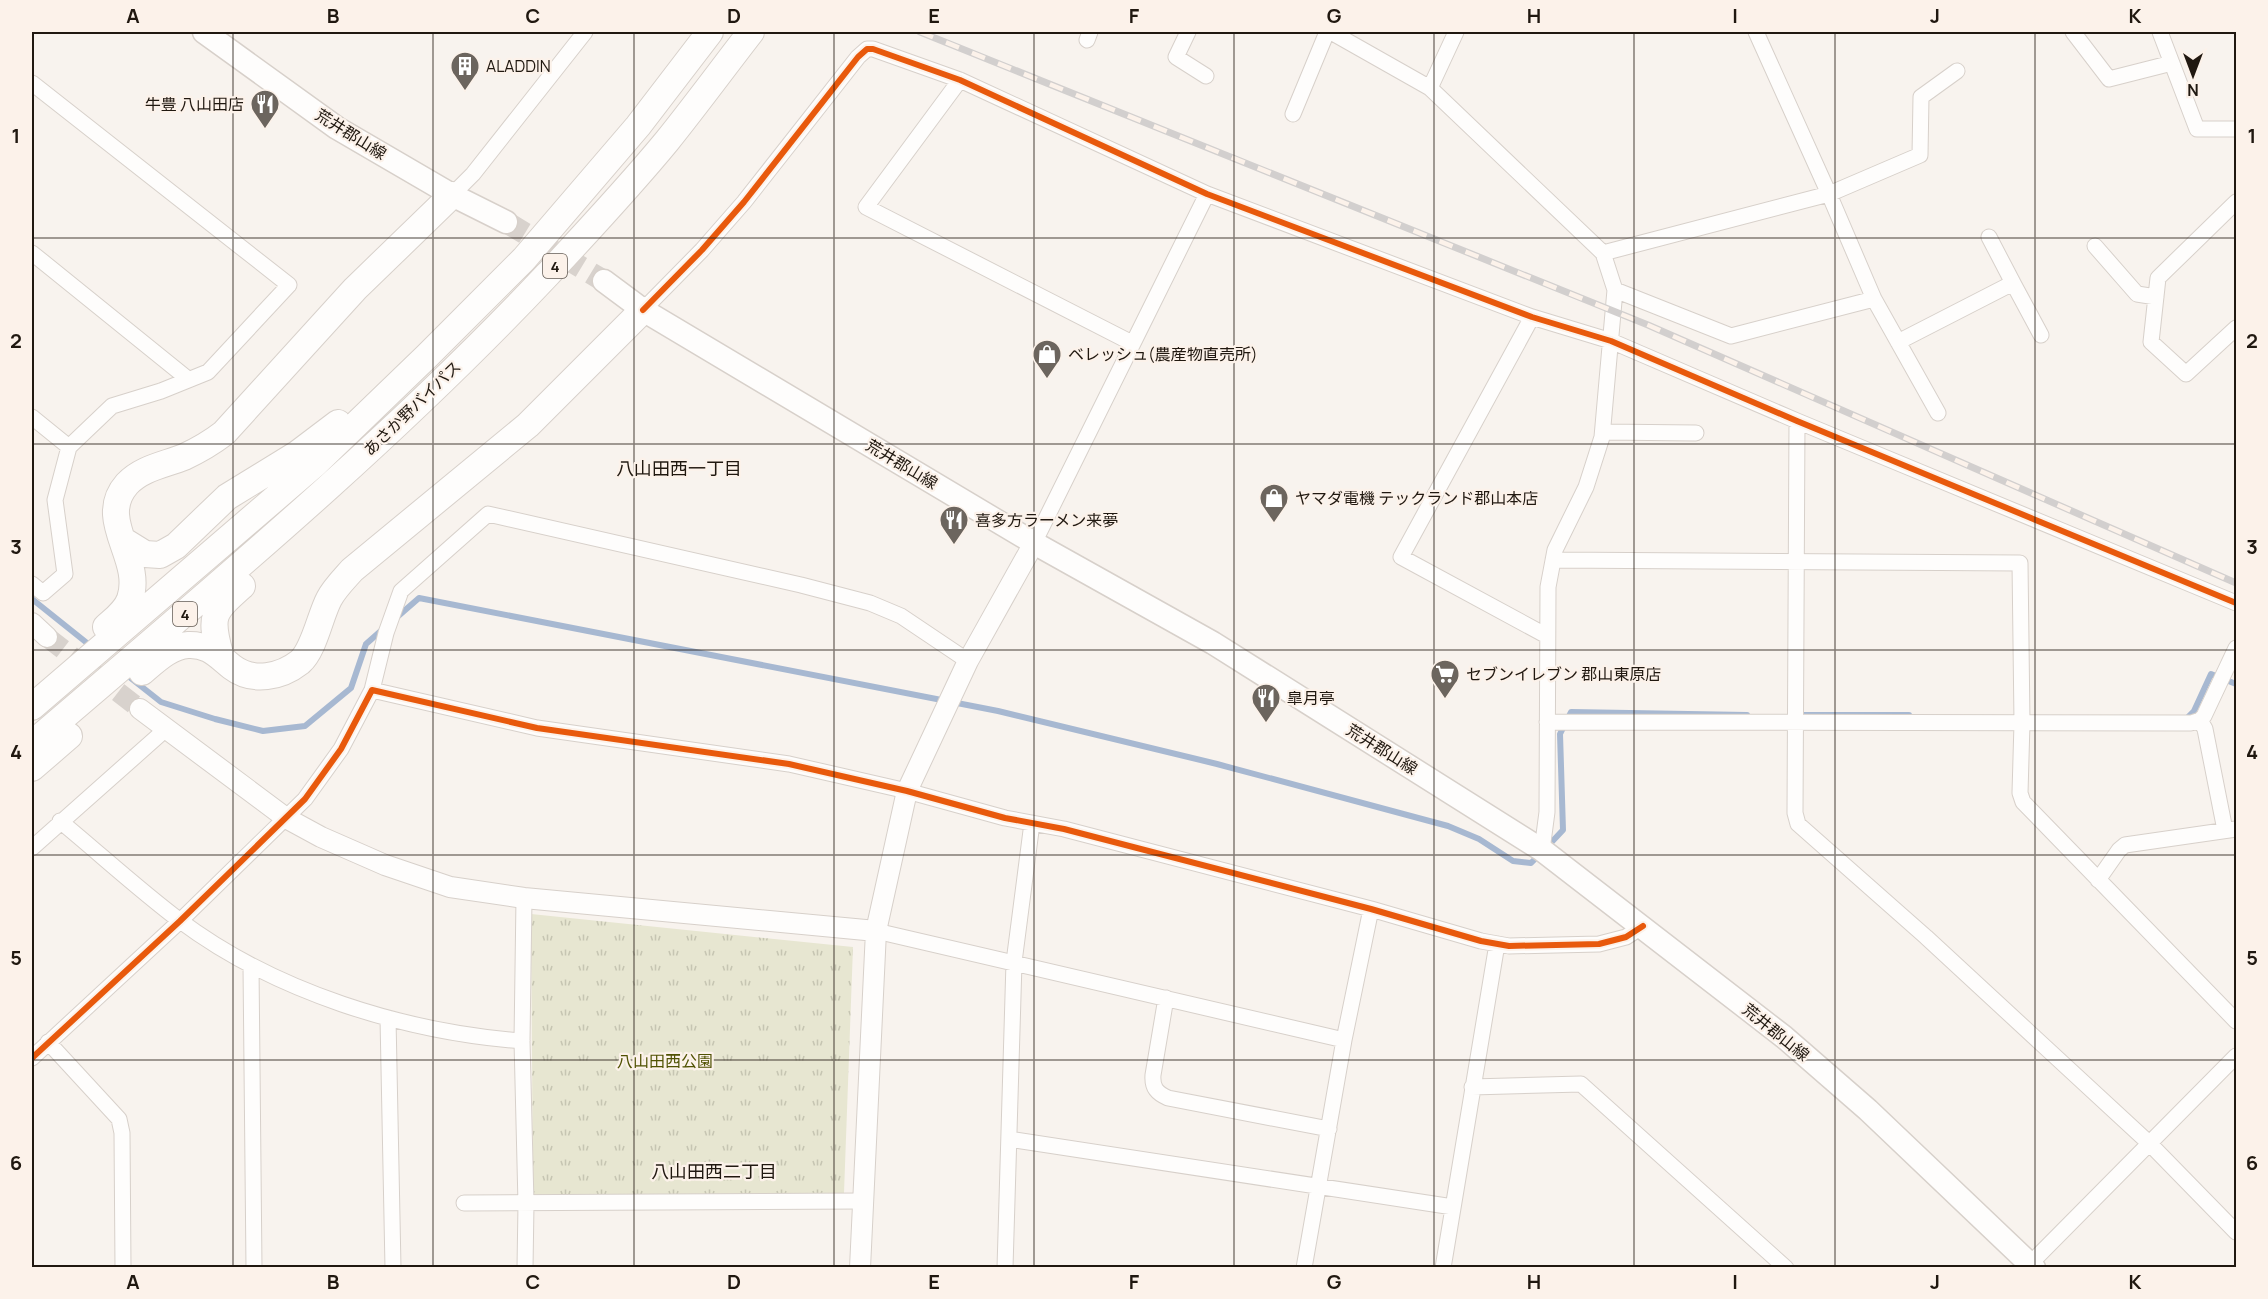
<svg xmlns="http://www.w3.org/2000/svg" width="2268" height="1299" font-family="Manrope,'Noto Sans JP',sans-serif">
  <defs>
    <pattern id="grass-tufts" width="24" height="20" patternUnits="userSpaceOnUse" patternTransform="scale(1.5)"><rect width="24" height="20" fill="#e7e6d1"/><path d="M3 7l-1-3M5 7V3M7 7l1-3M15 17l-1-3M17 17v-4M19 17l1-3" fill="none" stroke="#c6c5b2"/></pattern>
  </defs>
  <rect width="100%" height="100%" fill="#f8f3ee"/>
  <path fill="url(#grass-tufts)" d="M531,914L853,947L844,1193L533,1195Z"/>
  <g fill="none" stroke-linecap="round" stroke-linejoin="round">
    <path stroke="#a7b8d1" stroke-width="6" d="M32,599L92,647
      M396,618L419,598L998,711L1217,764L1448,826L1479,839L1513,861L1531,863L1540,854
      M123,672L161,702L215,719L263,731L305,726L351,688L366,644L383,629
      M1796,715H1909
      M2183,718H2187L2194,711L2211,674L2236,684
      M1547,847L1563,830L1560,734L1571,712L1747,715"/>
    <path stroke="#d8d2cd" stroke-width="20" stroke-dasharray="20 10" stroke-linecap="butt" d="M47,637L140,709"/>
    <path stroke="#d8d2cd" stroke-width="22" stroke-dasharray="22 11" stroke-linecap="butt" d="M506,222L604,281"/>
    <g stroke="#d7d0ca" stroke-width="17">
      <path id="minor" d="M1188,32L1176,57L1206,76
        M1331,32L1430,88L1603,253
        M2073,32L2109,79L2172,63
        M2160,32L2197,129H2236
        M1087,40L1090,32
        M960,80L866,207L1132,343
        M32,83L289,285L208,372L161,391L112,406L69,447L55,500L65,574L43,593L32,584
        M1430,88L1456,32
        M1293,114L1327,32
        M452,195L473,174L585,32
        M2236,202L2158,278L2151,342L2186,374L2236,328
        M1989,237L2013,283
        M2095,246L2137,294L2156,297
        M32,253L188,379
        M1615,290L1731,336L1874,299
        M643,310L702,250L744,202L858,57L867,49H873L960,80L1207,194L1532,317L1611,341L1797,421L2236,603
        M1532,317L1401,557L1547,636
        M1898,342L2013,283L2041,335
        M1938,413L1874,299L1829,194L1920,155L1921,97L1957,71
        M32,417L69,447
        M1797,421L1795,813L1798,824L1926,937L2150,1144L2236,1232
        M1603,432L1696,433
        M1034,543L1207,194
        M1553,560L2020,563L2022,723L2020,793L2023,802L2236,1021
        M372,690L386,633L401,591L488,514L801,585L870,603L901,616L968,661
        M2200,720L2205,729L2225,830
        M1547,722L2191,723L2200,720L2204,716L2236,648
        M60,821C100,854 138,889 179,920C275,992 404,1032 522,1041
        M32,848L166,729
        M1542,850L1547,812L1548,587L1555,550L1586,487L1602,437L1615,290L1603,253L1829,194L1756,32
        M2098,880L2119,850L2125,845L2236,829
        M524,898L522,1041L526,1204L525,1268
        M876,931L1344,1040
        M251,966L254,1268
        M1166,998L1153,1075C1152,1088 1157,1093 1168,1098L1329,1129
        M388,1018L393,1268
        M48,1042L119,1119L122,1133L123,1268
        M32,1058L180,921L305,799L341,749L372,690L537,728L789,764L907,791L1005,818L1064,829L1371,909L1481,941L1509,946L1599,944L1626,937L1643,926
        M1472,1087L1581,1084L1786,1268
        M1009,1139L1453,1207
        M464,1203L863,1201
        M1005,1268L1014,962L1032,823
        M1304,1268L1344,1040L1371,909
        M1443,1268L1497,944
        M2026,1268L2236,1056"/>
    </g>
    <g stroke="#d7d0ca" stroke-width="22">
      <path id="tertiary" d="M32,623L47,637
        M140,709L286,818L321,837L385,865L450,887L524,898L876,931L907,791L968,661L1034,543
        M860,1268L876,931"/>
    </g>
    <g stroke="#d7d0ca" stroke-width="25">
      <path id="secondary" d="M204,32L337,128L452,195L506,222
        M604,281L643,310L1034,543L1213,643L1542,850L1784,1037L1868,1110L2034,1268"/>
    </g>
    <g stroke="#d7d0ca" stroke-width="28">
      <path id="trunk" d="M124,541L145,554L160,555L176,546L227,497L297,454L338,423
        M106,627C115,619 126,611 130,599C144,558 95,520 127,484C142,468 164,465 184,457C199,450 211,443 224,433L355,289L452,195
        M220,654C209,615 213,612 242,586
        M142,672C155,661 170,646 188,645C209,644 218,656 232,667C253,683 281,677 300,662C314,650 320,616 329,599C334,589 344,579 352,570L528,425L643,310
        M32,707L315,464L427,356L524,259L638,126L710,32
        M32,744C208,593 388,444 548,274C588,231 630,186 667,141C696,105 723,68 751,32
        M32,768L69,736"/>
    </g>
    <use href="#minor" stroke="#fefdfc" stroke-width="15"/>
    <use href="#tertiary" stroke="#fefdfc" stroke-width="20"/>
    <use href="#secondary" stroke="#fefdfc" stroke-width="22"/>
    <use href="#trunk" stroke="#fefdfc" stroke-width="26"/>
    <g stroke="#d2cfce" stroke-width="7">
      <path id="rail" d="M920,32L1648,325L2236,583"/>
    </g>
    <use href="#rail" stroke="#fcf2ea" stroke-width="4.5" stroke-dasharray="14" stroke-linecap="butt"/>
    <g stroke="#fcf2ea" stroke-width="10">
      <path id="cycleway" d="M643,310L702,250L744,202L858,57L867,49H873L960,80L1207,194L1532,317L1611,341L1797,421L2236,603
        M32,1058L180,921L305,799L341,749L372,690L537,728L789,764L907,791L1005,818L1064,829L1371,909L1481,941L1509,946L1599,944L1626,937L1643,926"/>
    </g>
    <use href="#cycleway" stroke="#e8590c" stroke-width="6"/>
  </g>
  <path fill="none" stroke="#201810" stroke-width="1.5" stroke-opacity="0.55" d="M233,32V1268M433,32V1268M634,32V1268M834,32V1268M1034,32V1268M1234,32V1268M1434,32V1268M1634,32V1268M1835,32V1268M2035,32V1268M32,238H2236M32,444H2236M32,650H2236M32,855H2236M32,1060H2236"/>
  <defs>
    <g id="building-pin" transform="scale(1.5)"><path d="M0 17L-7.5 6A9.5 9.5 0 1 1 7.5 6Z" fill="#6c655e" stroke="#fcf2ea"/><path d="M-4-6H4V6H1V3H-1V6H-4ZM-2.5-4.3h1.7v1.8h-1.7ZM.8-4.3h1.7v1.8H.8ZM-2.5-1h1.7V.8h-1.7ZM.8-1h1.7V.8H.8Z" fill="#fff"/></g>
    <g id="restaurant-pin" transform="scale(1.5)"><path d="M0 17L-7.5 6A9.5 9.5 0 1 1 7.5 6Z" fill="#6c655e" stroke="#fcf2ea"/><path d="M-5-6h1v4h1v-4h1v4h1v-4h1v5L-1.5 .5V6h-2V.5L-5-1ZM5-6V6H3V1.5H1.5Q1.5-4 5-6Z" fill="#fff"/></g>
    <g id="shop-pin" transform="scale(1.5)"><path d="M0 17L-7.5 6A9.5 9.5 0 1 1 7.5 6Z" fill="#6c655e" stroke="#fcf2ea"/><path d="M-5-2.5h2.3a2.7 3.5 0 0 1 5.4 0H5L5.5 6h-11ZM-1.5-2.5h3a1.5 2.3 0 0 0-3 0Z" fill="#fff"/></g>
    <g id="supermarket-pin" transform="scale(1.5)"><path d="M0 17L-7.5 6A9.5 9.5 0 1 1 7.5 6Z" fill="#6c655e" stroke="#fcf2ea"/><path d="M-6-5.5h2.5l.6 2H6L4.5 2H-2.5L-4.4-4H-6ZM-1.5 3.2a1.3 1.3 0 1 0 .1 0ZM3 3.2a1.3 1.3 0 1 0 .1 0Z" fill="#fff"/></g>
  </defs>
  <g fill-rule="evenodd">
    <use href="#building-pin" x="465" y="66"/>
    <use href="#restaurant-pin" x="265" y="104"/>
    <use href="#shop-pin" x="1047" y="354"/>
    <use href="#shop-pin" x="1274" y="498"/>
    <use href="#restaurant-pin" x="954" y="520"/>
    <use href="#supermarket-pin" x="1445" y="674"/>
    <use href="#restaurant-pin" x="1266" y="698"/>
  </g>
  <g text-anchor="middle" dominant-baseline="central" stroke-width="4.5" stroke-linejoin="round" paint-order="stroke">
    <g fill="#fcf2ea" stroke="#625951" stroke-width="1.5">
      <rect x="543" y="254" width="24" height="24" rx="4.5"/>
      <rect x="173" y="602" width="24" height="24" rx="4.5"/>
    </g>
    <g font-size="15" font-weight="bold" fill="#201810">
      <text x="555" y="266">4</text>
      <text x="185" y="614">4</text>
    </g>
    <g font-size="16" fill="#201810" stroke="#fcf2ea" text-anchor="start">
      <text x="486" y="66">ALADDIN</text>
      <text x="244" y="104" text-anchor="end">牛豊 八山田店</text>
      <text x="1068" y="354">ベレッシュ(農産物直売所)</text>
      <text x="1295" y="498">ヤマダ電機 テックランド郡山本店</text>
      <text x="975" y="520">喜多方ラーメン来夢</text>
      <text x="1466" y="674">セブンイレブン 郡山東原店</text>
      <text x="1287" y="698">皐月亭</text>
    </g>
    <g font-size="16" fill="#201810" stroke="#fcf2ea">
      <text transform="translate(351 134) rotate(32)">荒井郡山線</text>
      <text transform="translate(412 408) rotate(-44)">あさか野バイパス</text>
      <text transform="translate(902 464) rotate(31)">荒井郡山線</text>
      <text transform="translate(1382 749) rotate(32)">荒井郡山線</text>
      <text transform="translate(1776 1032) rotate(39)">荒井郡山線</text>
    </g>
    <g font-size="16" fill="#505203" stroke="#fcf2ea">
      <text x="665" y="1061">八山田西公園</text>
    </g>
    <g font-size="18" fill="#201810" stroke="#fcf2ea">
      <text x="679" y="468">八山田西一丁目</text>
      <text x="714" y="1171">八山田西二丁目</text>
    </g>
  </g>
  <rect width="2268" height="1299" fill="none" stroke="#fcf2ea" stroke-width="66"/>
  <g transform="translate(2193 75) rotate(180)" stroke="#fcf2ea" stroke-width="4.5" paint-order="stroke">
  <path d="M0-4.5L10 22L0 15L-10 22Z" fill="#201810"/>
  <text y="-9" font-size="16" font-weight="bold" text-anchor="middle" fill="#201810">N</text>
  </g>
  <rect x="33" y="33" width="2202" height="1233" fill="none" stroke="#201810" stroke-width="2"/>
  <g font-size="20" text-anchor="middle" font-weight="bold" fill="#201810">
    <text x="133" y="23">A</text>
    <text x="333" y="23">B</text>
    <text x="533" y="23">C</text>
    <text x="734" y="23">D</text>
    <text x="934" y="23">E</text>
    <text x="1134" y="23">F</text>
    <text x="1334" y="23">G</text>
    <text x="1534" y="23">H</text>
    <text x="1735" y="23">I</text>
    <text x="1935" y="23">J</text>
    <text x="2135" y="23">K</text>
    <text x="16" y="143">1</text>
    <text x="2252" y="143">1</text>
    <text x="16" y="348">2</text>
    <text x="2252" y="348">2</text>
    <text x="16" y="554">3</text>
    <text x="2252" y="554">3</text>
    <text x="16" y="759">4</text>
    <text x="2252" y="759">4</text>
    <text x="16" y="965">5</text>
    <text x="2252" y="965">5</text>
    <text x="16" y="1170">6</text>
    <text x="2252" y="1170">6</text>
    <text x="133" y="1289">A</text>
    <text x="333" y="1289">B</text>
    <text x="533" y="1289">C</text>
    <text x="734" y="1289">D</text>
    <text x="934" y="1289">E</text>
    <text x="1134" y="1289">F</text>
    <text x="1334" y="1289">G</text>
    <text x="1534" y="1289">H</text>
    <text x="1735" y="1289">I</text>
    <text x="1935" y="1289">J</text>
    <text x="2135" y="1289">K</text>
  </g>
</svg>
